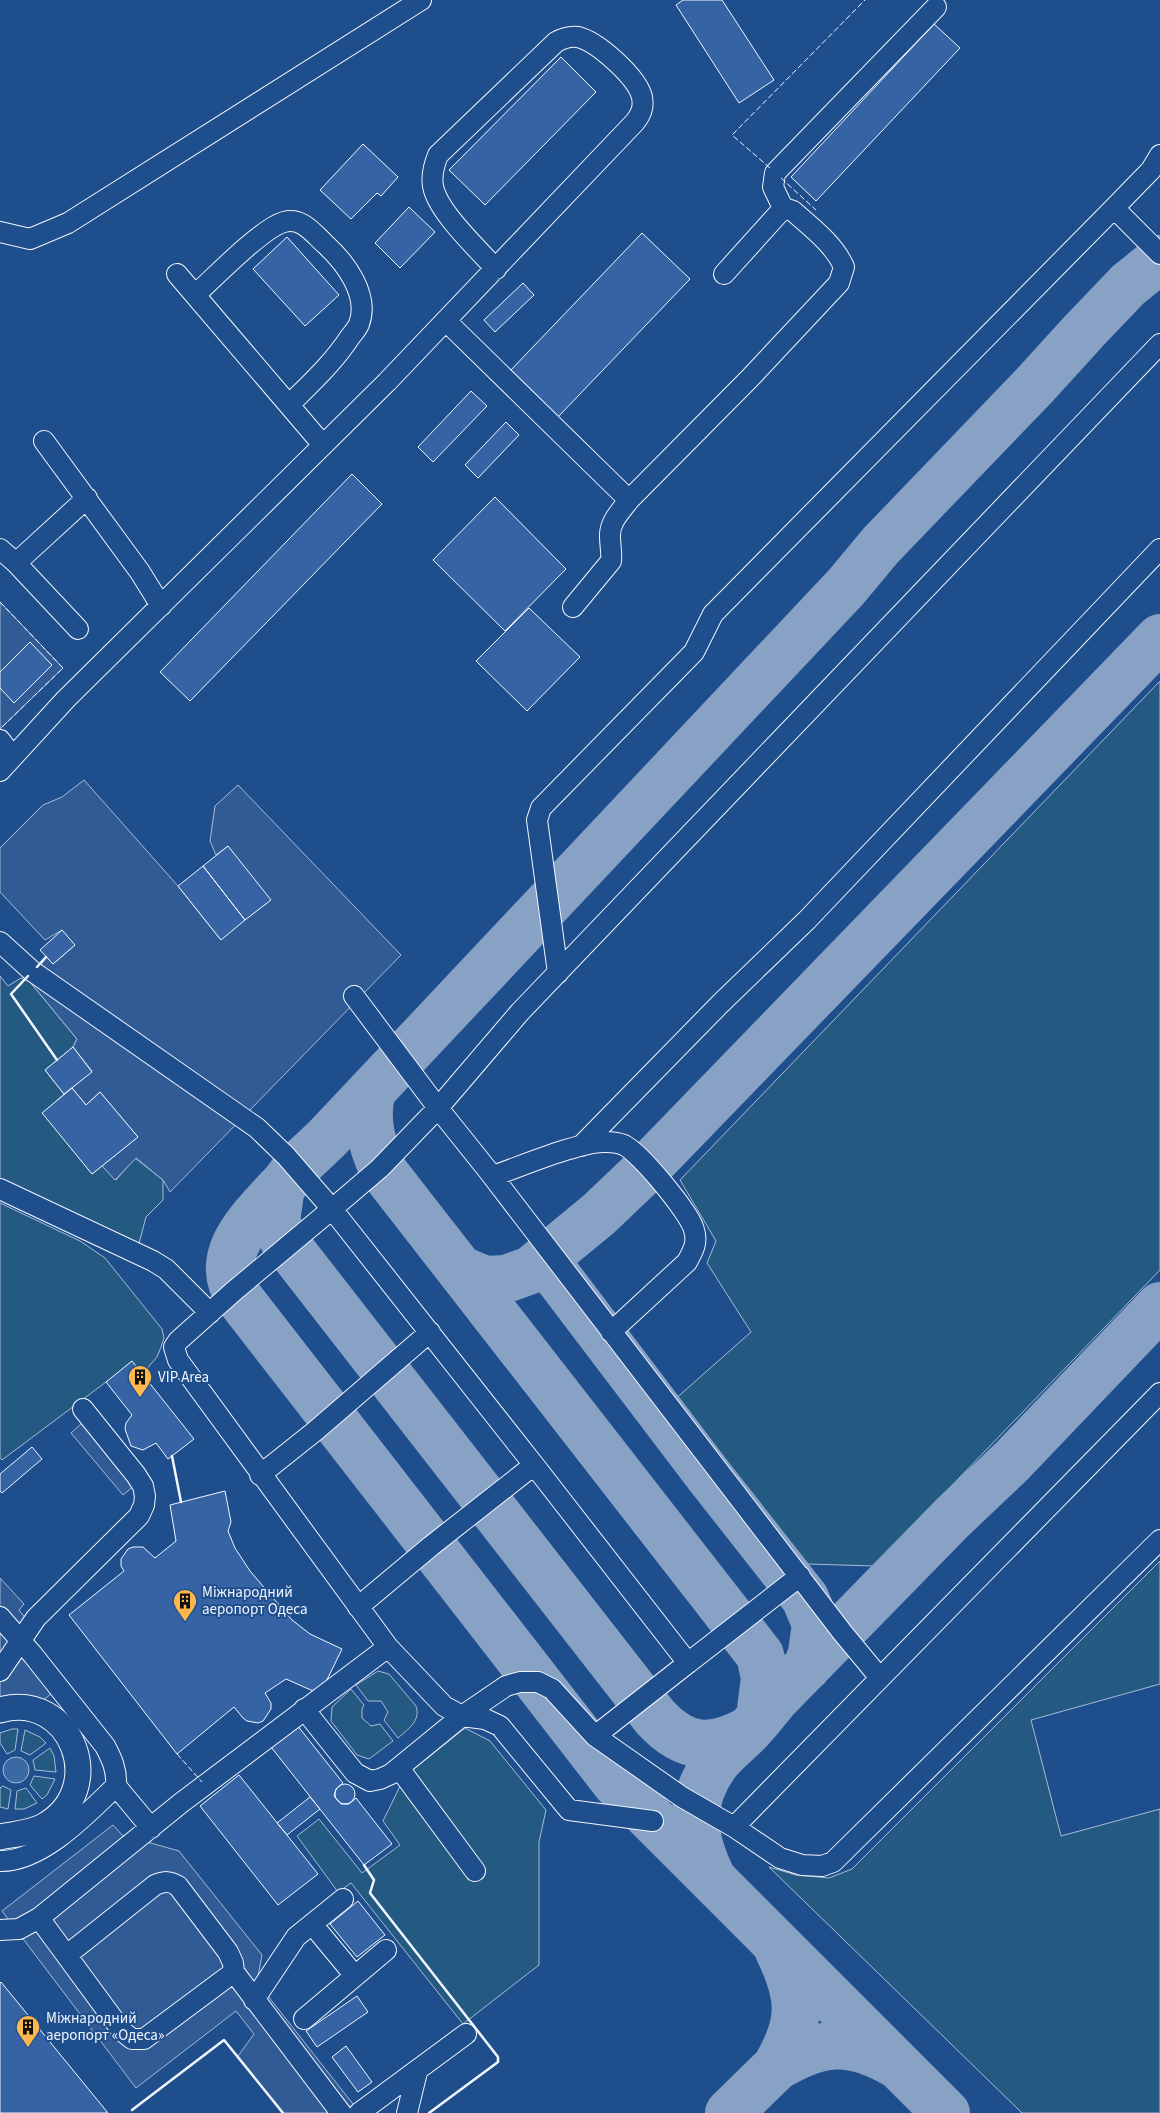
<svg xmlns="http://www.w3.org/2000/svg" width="1160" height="2113" font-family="'Source Sans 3',sans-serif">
  <rect width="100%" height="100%" fill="#1f4e8c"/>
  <path fill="#245a82" stroke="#a8bbd7" d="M1160,681V1270L874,1566L808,1564L673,1401L751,1332L707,1263L716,1241L680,1180Z
    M0,976L8,986L21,978L30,982L77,1039L73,1047L45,1070L64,1094L43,1113L92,1174L102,1166L116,1180L135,1158L163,1180V1200L146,1217L137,1251L0,1186Z
    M0,1203L80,1241L105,1258L162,1329L164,1338L161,1347L157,1357L142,1374L106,1382L2,1460L0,1458Z
    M1160,1561V1684L1031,1720L1061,1836L1160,1809V2113H1022L769,1867L796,1875L829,1878L852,1869Z
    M378,1671L389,1674L416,1706C421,1721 408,1729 398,1738L384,1720L388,1712L381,1701H368L356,1685Z
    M351,1689L364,1705L362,1709V1718L371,1726L380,1724L393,1741L369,1759L357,1755L331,1721L332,1707Z
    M465,1728L490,1741L546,1810L539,1842V1965L463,2024L351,1883L338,1892L297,1836L319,1819L362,1873L400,1845L383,1821L405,1776Z
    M12,1729H18L15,1750L7,1754L0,1743V1733Z
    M25,1730L40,1737L46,1743L30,1755L21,1751Z
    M50,1748L54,1756L56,1772L35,1770L33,1760Z
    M34,1776L55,1779L47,1795L42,1799L30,1785Z
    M3,1786L11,1790L8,1809L0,1807V1788Z
    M26,1788L37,1803L24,1809H15L17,1791Z"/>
  <path fill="#305b95" stroke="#a8bbd7" d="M0,602L63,668L0,729Z
    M84,780L178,886L220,939L268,902L228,846L216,855L210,841L215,806L238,785L401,955L170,1192L163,1180L136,1158L115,1180L102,1166L138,1137L100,1092L86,1105L72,1088L92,1071L73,1047L77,1039L30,982L46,957L53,964L74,946L62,930L45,940L0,892V848L43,805L62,797Z
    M83,1422L135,1485L123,1495L71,1433Z
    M0,1578L24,1604L19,1610L37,1633L27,1642L61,1686L41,1702L0,1699Z
    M113,1825L122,1835L179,1851L262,1955L257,1982L360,2113H283L238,2056L254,2034L236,2011L136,2088L2,1911Z"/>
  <path fill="#3b69a3" stroke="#a8bbd7" d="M3 1770a13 13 0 1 1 26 0a13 13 0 1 1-26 0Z"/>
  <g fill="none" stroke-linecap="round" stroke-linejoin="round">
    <path stroke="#88a2c6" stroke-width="48" d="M372,1091C364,1119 372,1146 384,1172L760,1655L765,1678L760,1717
      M280,1193L276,1221L284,1241L655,1717C685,1750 712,1750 749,1730
      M545,1260L709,1476L805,1598L816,1624L812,1653L807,1667
      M461,1270L485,1280L506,1279L531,1270L599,1214L642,1173L1160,638
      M713,1880C692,1839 687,1803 715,1764C724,1752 737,1742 748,1731C758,1721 766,1710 775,1699L952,1518L1012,1461L1160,1306
      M778,1949C801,1996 803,2021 776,2067C820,2041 848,2037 894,2063
      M729,2113L776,2067
      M946,2113L616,1783L240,1299C211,1256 251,1220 278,1190C285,1184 290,1176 295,1169C306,1157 320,1146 331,1134L846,587L881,545L1034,386L1084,331L1128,285L1160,259"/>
  </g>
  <path fill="#3563a3" stroke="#f2f6ff" d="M683,0H722L774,80L739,103L676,5Z
    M934,24L960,48L816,201L791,177Z
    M561,57L596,92L485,205L449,170Z
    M363,144L398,177L381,196L377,193L351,219L320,190Z
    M409,207L435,232L400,268L375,243Z
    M642,233L690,279L557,418L509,372Z
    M287,237L339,295L305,326L253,269Z
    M523,283L534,295L495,332L484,320Z
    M471,391L487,406L433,462L418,447Z
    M506,422L519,435L478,478L465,465Z
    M352,474L382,504L190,701L160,672Z
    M495,497L566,569L505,631L433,560Z
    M529,608L580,657L527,711L476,661Z
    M30,642L52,665L14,703L0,688V672Z
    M228,846L271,900L245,920L203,866Z
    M203,866L245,920L221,940L178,886Z
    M62,930L75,945L53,964L40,950Z
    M73,1047L92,1072L64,1094L45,1070Z
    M72,1088L86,1105L100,1092L138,1137L92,1174L42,1113Z
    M132,1361L194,1439L168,1459L156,1443L143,1450L131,1446L125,1429L126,1423L132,1415L106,1382Z
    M32,1447L42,1459L2,1493L0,1491V1474Z
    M225,1491L231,1522L228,1531L235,1548L250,1571L292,1620L310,1634L342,1649L320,1694L286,1679L265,1693L271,1703V1709L263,1721L258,1723L247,1721L243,1718L234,1707L177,1754L69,1615L124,1571L121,1566V1559L128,1549L133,1547H143L155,1558L176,1541L170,1505Z
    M297,1725L343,1783L336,1789L334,1796L341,1804H349L356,1798L392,1844L364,1865L271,1747Z
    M239,1775L318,1874L278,1905L200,1806Z
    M335 1794a10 10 0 1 1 20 0a10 10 0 1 1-20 0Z
    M310,1797L320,1809L287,1835L277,1823Z
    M358,1901L385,1935L357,1957L330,1924Z
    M1,1982L108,2113H0V1983Z
    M357,1996L368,2012L317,2047L306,2031Z
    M346,2046L372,2082L358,2092L332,2057Z"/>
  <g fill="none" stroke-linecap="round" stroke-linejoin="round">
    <g stroke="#f2f6ff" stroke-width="22">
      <path id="minor" d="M1114,208L1160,254
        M784,210L773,187L775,173L936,7
        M0,232L30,239L68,223L421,0
        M177,274L323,445
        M195,295C214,278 262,228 284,222C302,217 313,233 325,244C345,262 370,295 359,324C357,329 353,333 350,337C333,363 311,383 289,405
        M446,321L629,500
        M44,441L140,572L161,606
        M0,549L16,563L78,629
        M16,563L87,498
        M573,607L611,561C612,553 610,545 610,537C609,522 621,511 629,500L750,378L839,283L844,267C834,244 811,227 793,211L787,209L780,212L724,274
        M0,740L13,757
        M0,771L66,699L387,382L635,122C641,114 644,108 642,97C637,77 598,42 578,37C570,36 563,38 556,42L438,155C434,165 431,175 433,186C437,211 478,249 496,269
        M0,942L32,971L257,1128L286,1156L332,1209L234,1291L178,1341L174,1347L178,1360L388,1647L444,1706L462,1716L485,1719L500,1726L569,1810L653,1821
        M558,973L537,820L541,808L694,652L713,614L1114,208L1151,170L1160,155
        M354,996L438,1108L490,1173L842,1632L880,1678
        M581,1146L721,1003L807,920L1160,549
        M493,1176C517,1168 583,1140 606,1142C612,1142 619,1143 624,1145C640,1153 690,1213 694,1230C698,1243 693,1251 687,1262L611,1332
        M0,1189L153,1261L166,1269L210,1313
        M534,1465L688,1663L595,1736
        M260,1475L314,1432L430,1332
        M358,1607L431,1546L534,1465L332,1209L380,1168L438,1108L520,1012L1160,344
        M0,1617L33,1655L105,1746C112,1759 117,1770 116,1786C88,1813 42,1862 0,1861
        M688,1663L800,1576
        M0,1671L36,1618L139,1516L144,1505L145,1496L143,1486L136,1475L83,1409
        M304,1709L355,1773L370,1781L380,1779L391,1774L462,1716L506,1686L520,1682H538L552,1689L595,1736L682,1797L734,1827L780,1858L802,1865L822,1866L833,1862L1160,1540
        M399,1768L475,1871
        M116,1786L151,1828
        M734,1827L1160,1393
        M39,1918L122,2031L132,2039H144L234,1972
        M312,1924L355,1976
        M0,1930L19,1929L39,1918L181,1803L388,1647
        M67,1955L155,1885C165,1881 170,1881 178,1886L228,1952L233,1963L234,1972L341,2113
        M254,2000L296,1937L343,1899
        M304,2019L386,1950
        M359,2113L466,2034
        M407,2113L417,2072"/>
    </g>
    <g stroke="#f2f6ff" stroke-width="27">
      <path id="major" d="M0,1710C71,1690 110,1789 44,1826C31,1833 15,1834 0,1837"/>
    </g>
    <use href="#minor" stroke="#1f4e8c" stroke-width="20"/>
    <use href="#major" stroke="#1f4e8c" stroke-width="25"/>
    <path stroke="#f2f6ff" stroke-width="1" stroke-dasharray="6 2.5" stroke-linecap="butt" d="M770,168L732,135L865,0
      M781,178L816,210
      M0,602L63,668L0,729
      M177,1754L202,1782"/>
    <path stroke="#f2f6ff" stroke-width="2.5" d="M37,967L46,957
      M28,976L11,994L57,1060
      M172,1456L181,1502
      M364,1865L374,1880L370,1893L498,2057V2062L429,2113
      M132,2110L224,2040L283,2113"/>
  </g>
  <defs>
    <g id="building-pin" transform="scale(1.25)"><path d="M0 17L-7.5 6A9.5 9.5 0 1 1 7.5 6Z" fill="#ffb74d" stroke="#1f4e8c"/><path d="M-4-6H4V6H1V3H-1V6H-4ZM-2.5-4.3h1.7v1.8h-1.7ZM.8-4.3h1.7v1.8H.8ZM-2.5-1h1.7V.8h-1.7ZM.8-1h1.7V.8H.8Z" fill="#111"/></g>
  </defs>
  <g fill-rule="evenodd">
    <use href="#building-pin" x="140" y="1377"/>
    <use href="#building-pin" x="185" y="1601"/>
    <use href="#building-pin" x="28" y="2027"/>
  </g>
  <g text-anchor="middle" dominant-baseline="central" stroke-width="4" stroke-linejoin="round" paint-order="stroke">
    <g font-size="15" fill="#f2f6ff" stroke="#1f4e8c" text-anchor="start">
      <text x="158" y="1377">VIP Area</text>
      <text x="202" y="1592">Міжнародний<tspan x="202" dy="17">аеропорт Одеса</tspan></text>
      <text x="46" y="2018">Міжнародний<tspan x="46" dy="17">аеропорт «Одеса»</tspan></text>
    </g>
  </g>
</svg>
